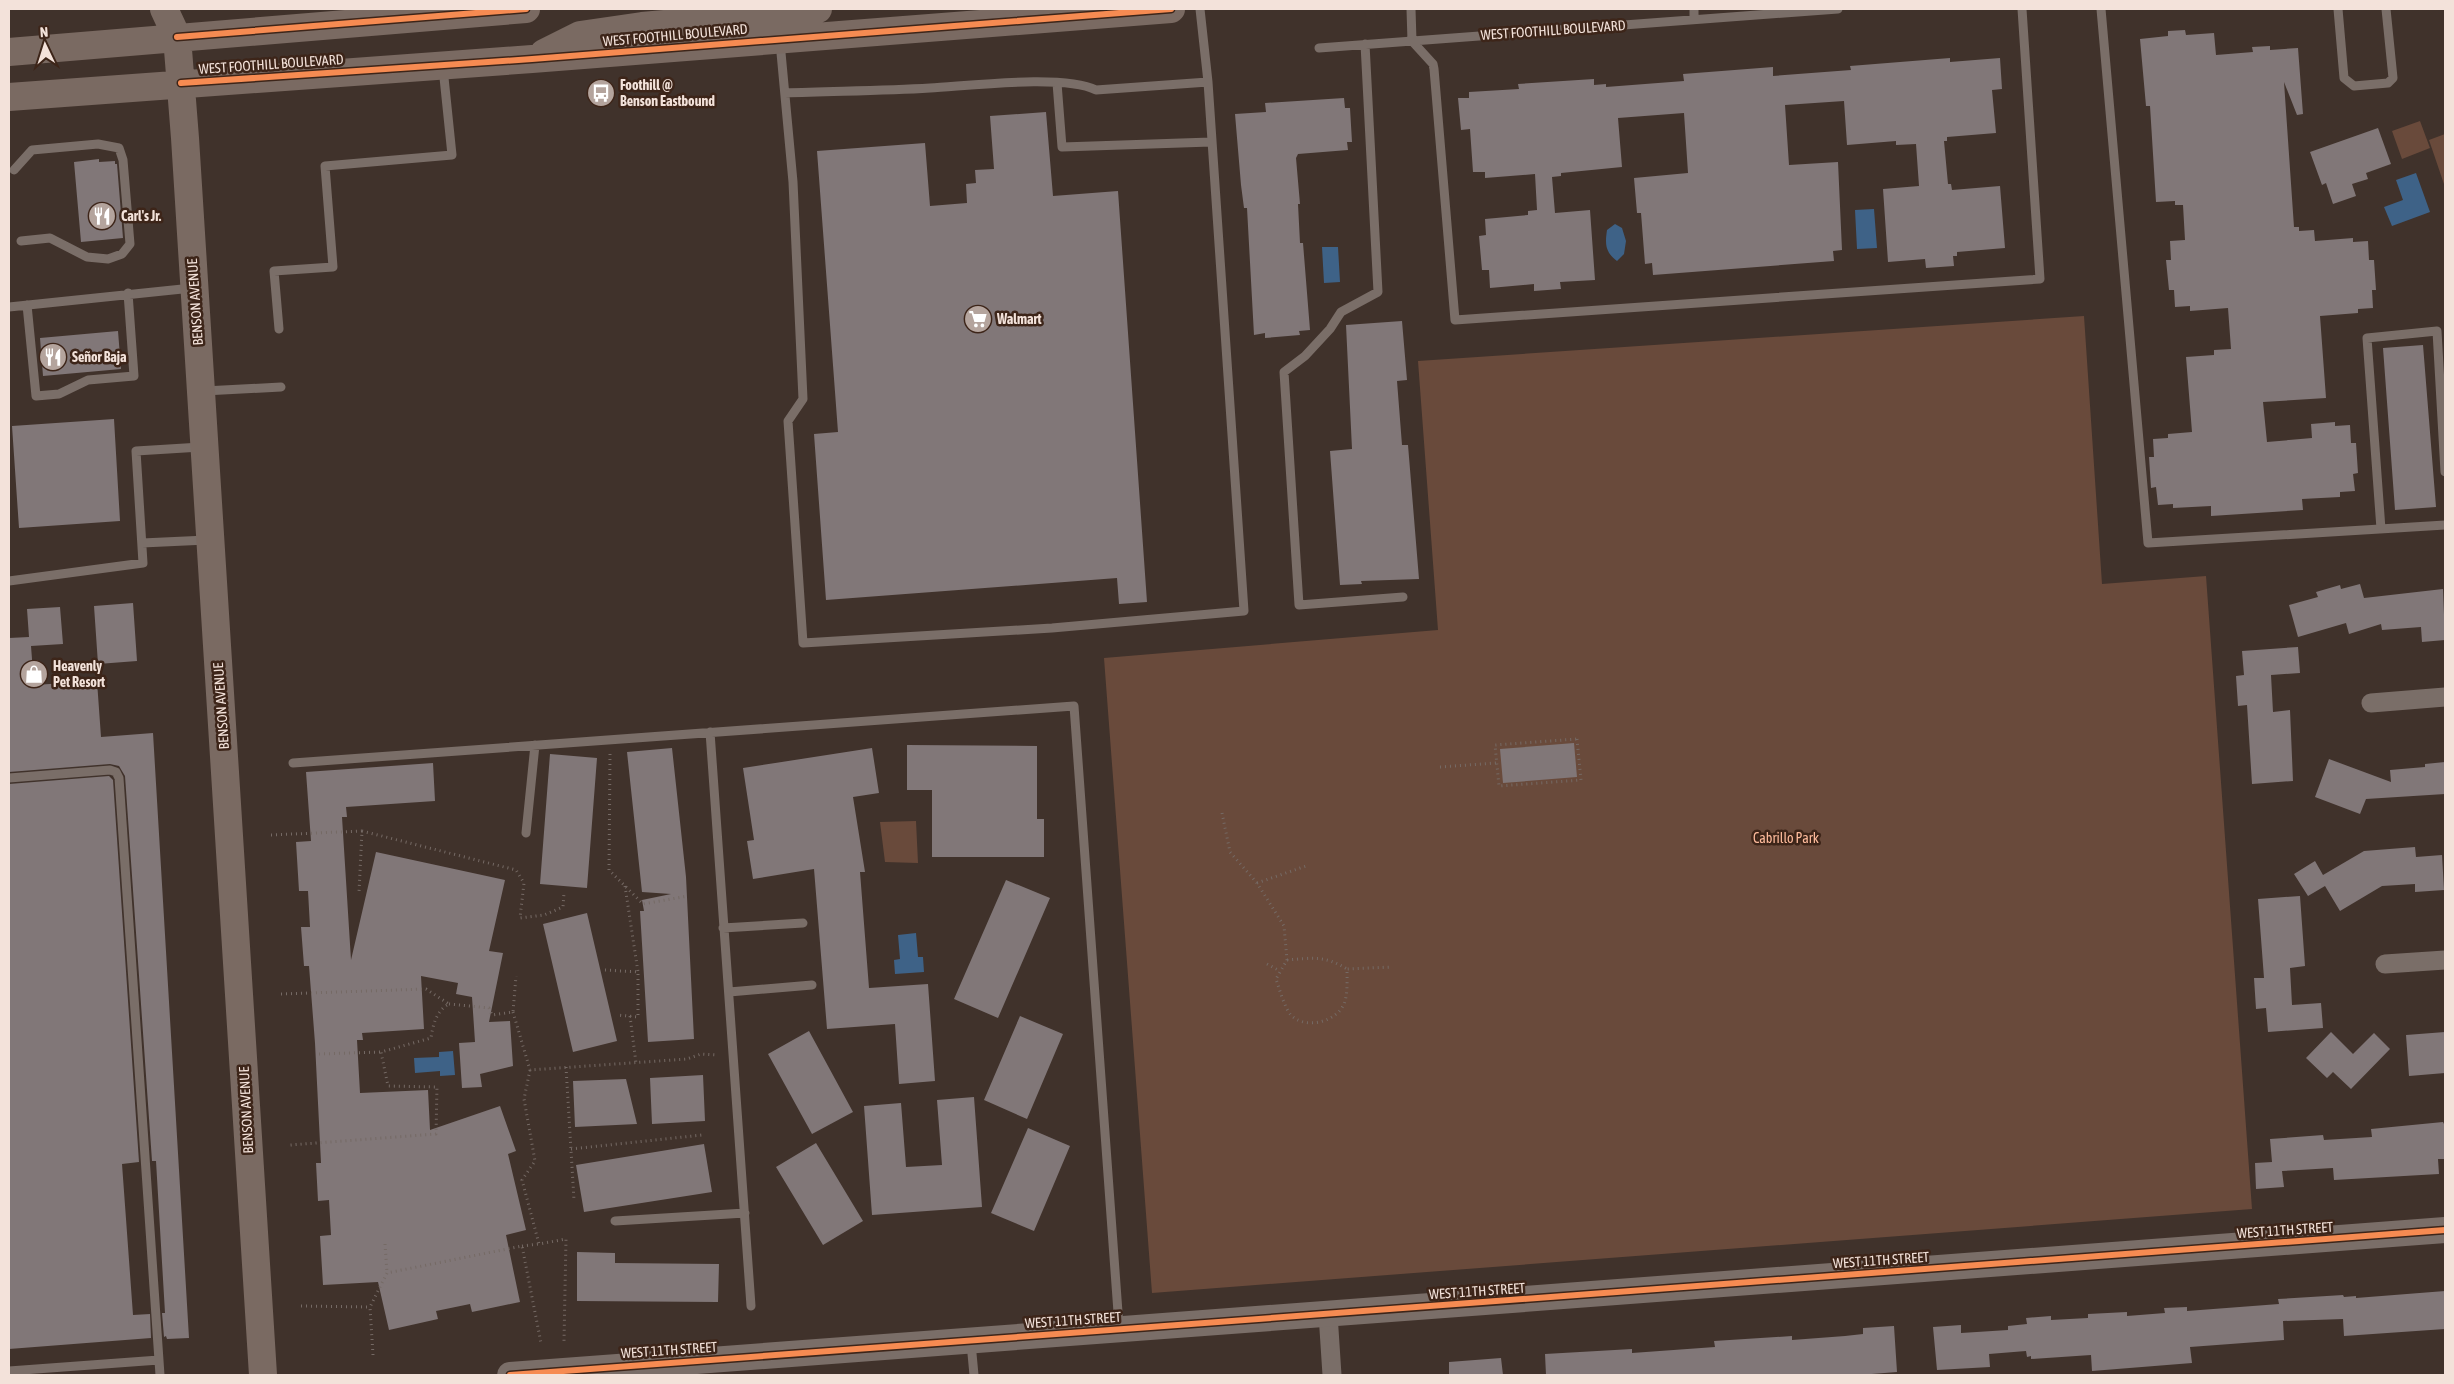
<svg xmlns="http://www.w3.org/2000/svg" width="2454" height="1384" font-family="'Asap Condensed',sans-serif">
  <rect width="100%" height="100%" fill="#40322b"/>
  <path fill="#694a3b" d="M2420,121L2430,148L2402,159L2392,131Z
    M2445,134V187L2429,140Z
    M2084,316L2102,584L2206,576L2252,1209L1152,1293L1104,658L1438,630L1418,361Z
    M916,821L918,863L885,862L880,822Z"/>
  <path fill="#3e6287" d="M2416,173L2430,212L2392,226L2384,207L2403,200L2396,180Z
    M1874,209L1877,248L1857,249L1855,210Z
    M1615,224L1622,228L1626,241L1624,254L1617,261C1605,252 1605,244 1607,230Z
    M1322,247H1338L1340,282L1324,283Z
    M916,933L918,957H923L924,972L895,974L894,960L900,959L898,935Z
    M453,1051L455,1075L440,1076V1071L415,1073L414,1058L439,1057V1052Z"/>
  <path fill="#817778" d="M2185,30L2186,35L2214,33L2216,55L2253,52L2252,47L2270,46V50L2298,48L2303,114L2297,115L2284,82L2294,227H2299V231L2314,230L2315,241L2353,238V242L2368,241L2369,260H2374L2376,290H2372L2373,308L2358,309V313L2320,316L2326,398L2263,402L2267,442L2312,438L2311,424L2335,422V426L2350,425L2351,443H2356L2358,473L2353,474L2355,491L2340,492V497L2302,499L2303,510L2211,516V506L2173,508V504L2158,505L2156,487L2151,488L2149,457H2154L2153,439L2168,438V434L2192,432L2186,357L2214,355V350L2231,349L2228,308L2190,311V306L2175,307L2174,290H2169L2166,260H2171L2170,241L2185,240L2183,205H2175V201L2156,202L2150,106H2146L2140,39L2168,36V31Z
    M1950,58V62L2000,58L2002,89L1992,90L1996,133L1947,137V141H1944L1948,184H1951L1952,190L2000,186L2005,248L1957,252V256H1953L1954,266L1926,268L1925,259L1888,262L1883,189L1919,186L1916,144L1896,145V141L1847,145L1844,101L1785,105L1789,165L1838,162L1842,250L1833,251L1834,261L1653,275L1652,263L1645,264L1641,213H1637L1634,178L1688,173L1684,113L1618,118L1622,167L1561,173V176L1552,177L1555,213L1590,210L1595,280L1560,282L1561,289L1534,291V284L1490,288L1489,270H1482L1479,236L1486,235L1485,219L1528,215V211L1537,210L1535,174L1485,178V172H1473L1470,129L1461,130L1458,98H1469V92L1519,89L1518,84L1594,79V85L1606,84V87L1684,81L1683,74L1773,67V76L1851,70L1850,66Z
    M1344,98L1345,108H1350L1352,142H1347L1348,150L1298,154L1296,158L1300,204H1298L1300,243H1303L1310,330L1299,331L1300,335L1265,338V333L1254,335L1247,208H1244L1241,185L1235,114L1266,112L1265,103Z
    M1046,112L1053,196L1118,191L1147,602L1119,604L1117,578L826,600L814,434L838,432L817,151L925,143L930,206L967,203L966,184L976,183L975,170L994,169L990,116Z
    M2378,128L2391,164L2366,173L2368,179L2352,184L2356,196L2333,204L2326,183L2322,185L2310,152Z
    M99,159V162L115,161V164H117L123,238L81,242L74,162Z
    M1402,321L1407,380L1397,381L1402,445H1408L1419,579L1361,581L1362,584L1340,585L1330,451L1352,449L1346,325Z
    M118,331L121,369L43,376L40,338Z
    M2423,345L2436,507L2395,510L2383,348Z
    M114,419L120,521L19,528L12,426Z
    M2360,584L2364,598L2443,589L2445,640L2422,642L2421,627L2382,630L2381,624L2349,634L2346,623L2298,637L2289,605L2318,597L2316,592L2340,585L2341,589Z
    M133,603L137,661L98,664L94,606Z
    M60,607L63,644L31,646L34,685L97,681L101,737L153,733L189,1338L167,1339L166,1336L164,1337L162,1313H165L156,1161H152L125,776L119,766L110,764L9,772V638L29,637L27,609Z
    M2298,647L2300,673L2271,675L2273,712L2290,710L2293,781L2252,784L2247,705L2238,706L2236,676L2244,675L2242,651Z
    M1574,743L1577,777L1503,783L1500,749Z
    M907,745L1037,746V819H1044V857H932V790H907Z
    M672,748L686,877L694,1039L648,1042L640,911H644L642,900L671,894L642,892L627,752Z
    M872,748L879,793L853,797L865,872H860L869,988L928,984L935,1081L899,1084L895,1024L827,1029L814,869L753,879L747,841L754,840L743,768Z
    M550,754L597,758L587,888L540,884Z
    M2329,759L2391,782L2390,770L2425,767V764L2445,762V794L2366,799L2360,814L2315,797Z
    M433,763L435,801L346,807L347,817H342L351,960L376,852L505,880L489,951L503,953L489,1022L510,1021L513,1066L480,1074L482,1087L462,1088L459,1043L475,1042L472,997L456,994L458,983L421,976L424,1029L362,1033L363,1040H357L360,1093L428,1090L430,1130L500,1106L516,1151L508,1154L526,1230L506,1235L520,1302L472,1312L470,1304L436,1311L438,1319L389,1330L378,1282L323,1285L320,1236L331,1235L329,1200L318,1201L316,1163H321L315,1043L309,966H304L301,927H310L308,891H299L296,842L311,841L306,772Z
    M109,776L113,780L139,1162L122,1164L133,1315L150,1314L151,1338L9,1349V784Z
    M2415,847L2416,857L2442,855L2444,890L2415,892V884L2382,886L2340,911L2325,886L2308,896L2294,874L2315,861L2323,875L2364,851Z
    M1006,880L1050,898L998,1018L954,999Z
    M2300,896L2305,966L2290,968L2292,1005L2321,1003L2323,1028L2268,1032L2266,1008L2256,1009L2254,978H2264L2258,899Z
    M587,913L617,1041L573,1052L543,924Z
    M1020,1016L1063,1034L1027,1119L984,1100Z
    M809,1031L853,1112L812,1134L768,1054Z
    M2331,1032L2353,1054L2374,1033L2390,1049L2351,1089L2333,1072L2327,1078L2306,1058Z
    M2445,1032V1073L2409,1076L2406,1035Z
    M703,1075L705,1121L652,1124L650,1078Z
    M626,1079L637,1124L575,1127L573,1081Z
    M974,1097L982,1207L872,1215L864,1106L901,1103L906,1167L942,1165L937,1100Z
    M2443,1122L2445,1126V1159H2438L2439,1174L2334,1180L2333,1168L2282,1171L2284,1187L2256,1189L2255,1163L2272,1162L2270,1139L2323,1135L2324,1140L2372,1137L2371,1129Z
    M1028,1128L1070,1146L1034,1231L991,1213Z
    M816,1143L863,1221L823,1245L776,1167Z
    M704,1144L712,1192L584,1212L576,1165Z
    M577,1252L615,1253V1263L719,1264L718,1302L577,1301Z
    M2445,1291V1329L2344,1336L2343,1319L2283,1321L2284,1340L2190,1347L2192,1363L2092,1371L2091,1355L2031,1359V1356L2027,1357L2026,1351L1989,1354L1990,1367L1937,1370L1933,1327L1961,1325V1333L2008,1330V1326L2027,1324L2026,1318L2051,1316V1320L2088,1318V1314L2127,1312V1316L2165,1313L2164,1308L2187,1307V1311L2279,1304L2278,1299L2343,1295L2344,1297L2356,1296V1298Z
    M1894,1326L1897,1372L1859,1375H1546L1545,1354L1632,1349V1353L1715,1347L1714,1341L1792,1336V1340L1845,1336L1863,1334V1328Z
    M1501,1358L1503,1375H1449V1362Z"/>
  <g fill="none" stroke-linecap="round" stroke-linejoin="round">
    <path stroke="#756a65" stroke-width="3" stroke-dasharray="1 4" stroke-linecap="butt" d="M1577,739L1581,780L1499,786L1495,745Z
      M610,754L609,870L643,904L688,896
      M1440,767L1496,763
      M1222,813L1230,852L1257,883L1284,926L1287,960L1276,979C1279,988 1285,1009 1291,1015C1305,1030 1336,1022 1344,1004C1348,994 1347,980 1347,969L1392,967
      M362,831L516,870L524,883L520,918L544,915L563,907L564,893
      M271,835L362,831L359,892
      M1257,883L1309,865
      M625,886L638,972
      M1287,960C1312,958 1324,955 1347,969
      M1267,964L1280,971
      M605,970L638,972V1017L617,1015
      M281,994L426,989L449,1004C436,1011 433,1025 431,1038L381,1052L388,1086L437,1087L436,1134L290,1145
      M449,1004L489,1008L492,1015L513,1012L516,976
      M513,1012L530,1070L687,1059L701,1054L718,1055
      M630,1016L636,1063
      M319,1054L381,1052
      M566,1067L574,1200
      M530,1070L524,1099L535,1161L522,1180L539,1244L566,1239L564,1341
      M571,1149L702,1135
      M385,1244L387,1273
      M522,1246L539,1244
      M301,1306L370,1307
      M373,1355L370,1307L387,1273L522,1246L541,1343"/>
    <path stroke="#7a6e68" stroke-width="9" d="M1411,9L1412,41L1433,64L1434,69L1455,320L2040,279L2022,9
      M1694,9V19
      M2101,9L2148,543L2445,525
      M2338,9L2344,78L2354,86L2388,83L2393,78L2386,9
      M780,42L793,182L803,399L788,421L803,643L1052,628L1244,611L1208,82
      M1365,44L1378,292L1341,312L1330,329L1305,356L1284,372L1299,605L1403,597
      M1319,48L1838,9
      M1057,83L1062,147L1211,142
      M785,93C833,91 882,91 930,88C968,86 1064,74 1096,90L1208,82L1200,9
      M14,170L32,150L98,144L119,148L123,160L130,244L122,254L108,259L87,257L50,238L21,241
      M27,305L36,396L59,394L88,380L134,376L128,293
      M9,307L192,288
      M279,329L274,271L333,267L325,166L452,155L443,68
      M204,391L281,387
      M2381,529L2367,338L2437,331L2445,472
      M142,543L207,540
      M9,581L143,563L136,451L201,447
      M710,732L751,1306
      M293,763L1074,706L1119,1326
      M9,778L110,770L116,772L119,778L160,1375
      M526,833L535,745
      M723,928L803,923
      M729,992L812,985
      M615,1221L745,1213
      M971,1343L974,1375
      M9,1371L159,1360"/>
    <path stroke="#7a6e68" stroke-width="19" d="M2371,703L2445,697
      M2385,964L2445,960
      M1328,1314L1332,1375"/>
    <path stroke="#7a6e68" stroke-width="26" d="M510,1375L2445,1230"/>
    <path stroke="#7a6a62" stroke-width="28" d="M164,9L177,37L185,138L263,1375
      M780,39L784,25L792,15L818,9
      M9,52L526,9
      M544,53L580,35L642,26L755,16L769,13L773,9
      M9,97L532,59L1171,9"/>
    <g stroke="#3d2519" stroke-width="9">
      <path id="cycleway" d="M177,37L526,9
        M181,83L532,59L1171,9
        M510,1375L2445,1230"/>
    </g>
    <use href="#cycleway" stroke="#f68b52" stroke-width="6"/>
  </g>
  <defs>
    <g id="bus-disc" transform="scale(1.4375)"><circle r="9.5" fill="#b4a49d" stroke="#3d2519"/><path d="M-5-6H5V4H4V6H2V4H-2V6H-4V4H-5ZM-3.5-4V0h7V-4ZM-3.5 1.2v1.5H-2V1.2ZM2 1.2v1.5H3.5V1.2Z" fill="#fff"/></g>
    <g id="restaurant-disc" transform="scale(1.4375)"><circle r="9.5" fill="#b4a49d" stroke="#3d2519"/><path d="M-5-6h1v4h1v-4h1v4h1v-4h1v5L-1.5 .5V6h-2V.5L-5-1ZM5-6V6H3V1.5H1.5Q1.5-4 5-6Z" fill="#fff"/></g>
    <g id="supermarket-disc" transform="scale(1.4375)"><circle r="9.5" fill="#b4a49d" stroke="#3d2519"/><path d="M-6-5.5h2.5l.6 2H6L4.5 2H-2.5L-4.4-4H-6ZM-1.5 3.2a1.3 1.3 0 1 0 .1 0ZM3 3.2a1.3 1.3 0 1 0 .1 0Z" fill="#fff"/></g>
    <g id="shop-disc" transform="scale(1.4375)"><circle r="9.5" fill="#b4a49d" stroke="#3d2519"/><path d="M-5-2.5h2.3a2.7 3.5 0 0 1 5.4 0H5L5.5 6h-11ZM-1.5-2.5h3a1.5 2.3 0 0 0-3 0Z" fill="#fff"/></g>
  </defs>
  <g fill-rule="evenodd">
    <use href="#bus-disc" x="601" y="93"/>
    <use href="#restaurant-disc" x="102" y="216"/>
    <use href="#supermarket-disc" x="978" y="319"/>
    <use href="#restaurant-disc" x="53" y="357"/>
    <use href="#shop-disc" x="34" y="674"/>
  </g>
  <g text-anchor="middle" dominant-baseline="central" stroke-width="5" stroke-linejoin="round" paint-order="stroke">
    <g font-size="14" fill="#f3e2da" stroke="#3d2519">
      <text transform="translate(1553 30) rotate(-4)">WEST FOOTHILL BOULEVARD</text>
      <text transform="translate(675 35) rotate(-5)">WEST FOOTHILL BOULEVARD</text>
      <text transform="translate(271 64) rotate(-4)">WEST FOOTHILL BOULEVARD</text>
      <text transform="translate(195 302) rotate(-94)">BENSON AVENUE</text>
      <text transform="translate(221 706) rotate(-94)">BENSON AVENUE</text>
      <text transform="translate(246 1110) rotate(-93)">BENSON AVENUE</text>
      <text transform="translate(2285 1230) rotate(-4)">WEST 11TH STREET</text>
      <text transform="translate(1881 1260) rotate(-4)">WEST 11TH STREET</text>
      <text transform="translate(1477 1291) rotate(-4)">WEST 11TH STREET</text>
      <text transform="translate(1073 1320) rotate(-4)">WEST 11TH STREET</text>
      <text transform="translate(669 1350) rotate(-4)">WEST 11TH STREET</text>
    </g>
    <g font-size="14" font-weight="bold" fill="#f3e2da" stroke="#3d2519" text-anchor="start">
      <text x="620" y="85">Foothill @<tspan x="620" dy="16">Benson Eastbound</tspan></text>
      <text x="121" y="216">Carl's Jr.</text>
      <text x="997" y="319">Walmart</text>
      <text x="72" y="357">Señor Baja</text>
      <text x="53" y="666">Heavenly<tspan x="53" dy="16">Pet Resort</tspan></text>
    </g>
    <g font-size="14" fill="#febb9c" stroke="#3d2519">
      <text x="1786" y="838">Cabrillo Park</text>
    </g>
  </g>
  <rect width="2454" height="1384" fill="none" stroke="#f3e2da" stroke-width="20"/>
  <g transform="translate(45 45) rotate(356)" stroke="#3d2519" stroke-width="4" paint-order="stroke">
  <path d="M0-4L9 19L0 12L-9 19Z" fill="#f3e2da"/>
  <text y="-8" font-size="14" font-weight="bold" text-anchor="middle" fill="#f3e2da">N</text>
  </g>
</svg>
